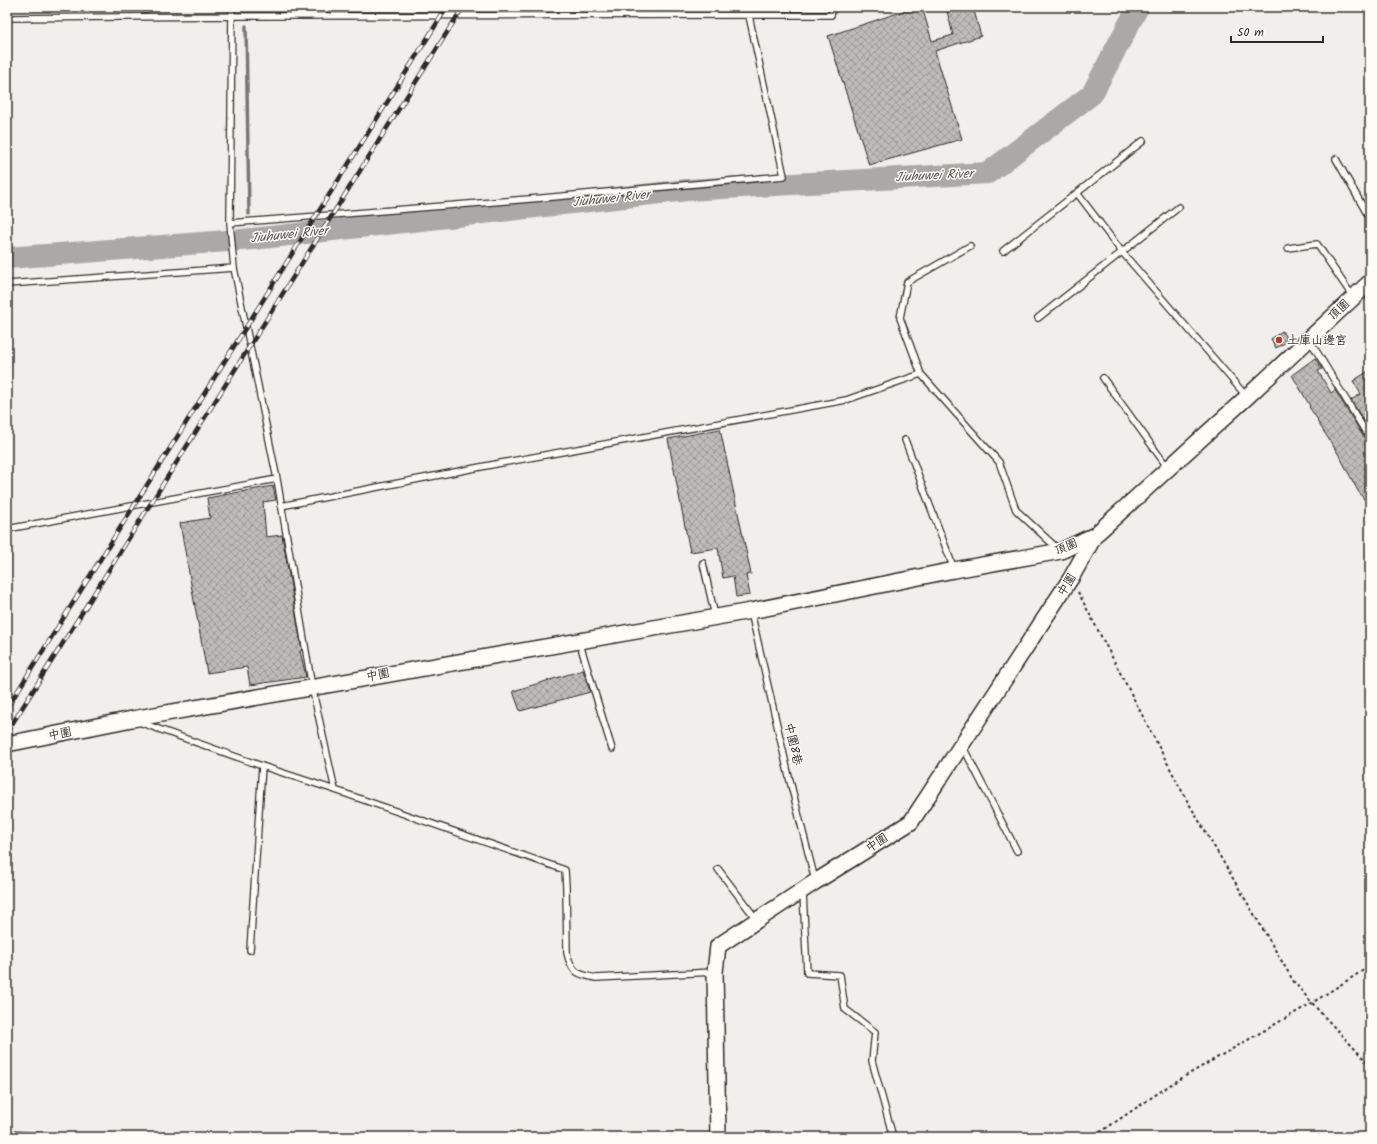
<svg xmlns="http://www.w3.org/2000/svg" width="1377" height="1144" font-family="Kalam,'LXGW WenKai TC',sans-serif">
  <defs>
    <pattern id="building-cross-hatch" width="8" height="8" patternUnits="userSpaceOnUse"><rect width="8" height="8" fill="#bdbcb8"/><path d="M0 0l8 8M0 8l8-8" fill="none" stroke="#9a9996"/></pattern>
  </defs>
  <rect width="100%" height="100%" fill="#f0efeb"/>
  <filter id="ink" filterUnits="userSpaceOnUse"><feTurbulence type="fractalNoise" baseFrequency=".025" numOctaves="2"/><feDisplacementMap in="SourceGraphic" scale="8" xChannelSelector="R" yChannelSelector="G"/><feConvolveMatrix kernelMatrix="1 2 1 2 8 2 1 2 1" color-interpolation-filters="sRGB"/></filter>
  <g filter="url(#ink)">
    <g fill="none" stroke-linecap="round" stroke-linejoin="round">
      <path stroke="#777775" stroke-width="3.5" d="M246,26L249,214
        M252,232L253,239"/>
      <path stroke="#aaa9a7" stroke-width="22" d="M7,258L253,239L687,190L988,173L1092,94L1138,7"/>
    </g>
    <path fill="url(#building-cross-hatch)" stroke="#2b2b2b" d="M916,7H922L932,41L953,35L946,7H973L981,36L935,51L962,139L869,165L828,36Z
      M1282,331L1288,341L1276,348L1271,339Z
      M1315,358L1322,369L1318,371L1331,393L1335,390L1366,441L1370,443V507L1358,491L1339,455L1317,421L1318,420L1309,407L1310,406L1292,375Z
      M1370,370V431L1351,400L1361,394L1353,381Z
      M720,429L751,574L746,575L750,595L736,597L733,576L723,578L718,548L690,552L668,439Z
      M273,486L276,500L263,502L266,537L282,535L302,650L300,651L306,677L250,685L247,667L207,673L180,523L210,518L207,498Z
      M583,670L590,692L520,711L513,691Z"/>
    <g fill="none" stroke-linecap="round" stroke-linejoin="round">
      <g stroke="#2b2b2b" stroke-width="8">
        <path id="lane" d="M7,18L232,16L831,15L833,7
          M1336,159L1370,219
          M1077,193L1122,252L1247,397
          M230,223L542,198L784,176L749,16
          M970,246L907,282L900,318L921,374L999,462L1016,510L1059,550
          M1288,248L1317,244L1353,297
          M1003,251L1143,141
          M7,284L234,268
          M1038,318L1179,207
          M1309,339L1370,439
          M1103,378L1168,468
          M905,440L954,569
          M277,479L312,687L335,790
          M281,506L501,463L846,400L921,374
          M7,529L277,479L234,268L230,223L232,7
          M703,563L715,616
          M751,612L789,777L815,880
          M579,641L612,749
          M139,722L262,766L335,790L565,870L566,887L567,953C572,974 578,974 596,978L714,972
          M963,747L1017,851
          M718,869L757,920
          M803,893L807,973L840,975L845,1009L875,1032L872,1061L893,1137
          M250,950L262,766
          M7,1134L56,1137"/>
      </g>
      <g stroke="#2b2b2b" stroke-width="18">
        <path id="secondary" d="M7,744L132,719L751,611L954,570L1061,551L1095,535L1247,397L1370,282
          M718,1137L715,972L718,946L815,882L911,822L1071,578L1095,535"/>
      </g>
      <path stroke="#2b2b2b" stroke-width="2" stroke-dasharray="3 3" stroke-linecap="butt" d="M1078,592L1185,797L1294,982L1320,1012L1369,1064
        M1089,1137L1102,1131L1173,1083L1312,1003L1370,966"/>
      <use href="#lane" stroke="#fdfcf7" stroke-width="5.5"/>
      <use href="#secondary" stroke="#fdfcf7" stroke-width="15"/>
      <g stroke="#2b2b2b" stroke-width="4.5">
        <path id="rail" d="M7,708L447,7
          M7,732L463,7"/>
      </g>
      <use href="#rail" stroke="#fdfcf7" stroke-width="3" stroke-dasharray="9" stroke-linecap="butt"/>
    </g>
  </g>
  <circle fill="#c8321e" stroke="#fdfcf7" stroke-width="1.5" cx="1279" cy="340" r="4"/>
  <g text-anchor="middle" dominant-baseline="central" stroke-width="3" stroke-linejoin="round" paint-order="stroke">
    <g font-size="12" fill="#2b2b2b" stroke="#fdfcf7">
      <text transform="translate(1339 310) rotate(-43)">頂圍</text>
      <text transform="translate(1066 547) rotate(-20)">頂圍</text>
      <text transform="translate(1067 585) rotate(-58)">中圍</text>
      <text transform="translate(378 675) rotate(-10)">中圍</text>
      <text transform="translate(60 734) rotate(-11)">中圍</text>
      <text transform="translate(793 744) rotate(77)">中圍8巷</text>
      <text transform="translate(877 843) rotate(-32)">中圍</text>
    </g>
    <g font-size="12" fill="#2b2b2b" stroke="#fdfcf7" text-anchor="start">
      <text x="1287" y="340">土庫山邊宮</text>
    </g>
    <g font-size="13" font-style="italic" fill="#575756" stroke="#fdfcf7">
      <text transform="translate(934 176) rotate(-3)">Jiuhuwei River</text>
      <text transform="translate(611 199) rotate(-6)">Jiuhuwei River</text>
      <text transform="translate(289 235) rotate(-6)">Jiuhuwei River</text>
    </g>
  </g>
  <rect width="1377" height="1144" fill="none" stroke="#fdfcf7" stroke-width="24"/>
  <rect x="12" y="12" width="1353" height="1120" fill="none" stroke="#2b2b2b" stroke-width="1.5" filter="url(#ink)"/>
  <path d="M1231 36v6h92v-6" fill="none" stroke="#2b2b2b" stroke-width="2"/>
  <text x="1237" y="36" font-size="12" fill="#2b2b2b" stroke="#fdfcf7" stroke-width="3" paint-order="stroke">50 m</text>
</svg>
